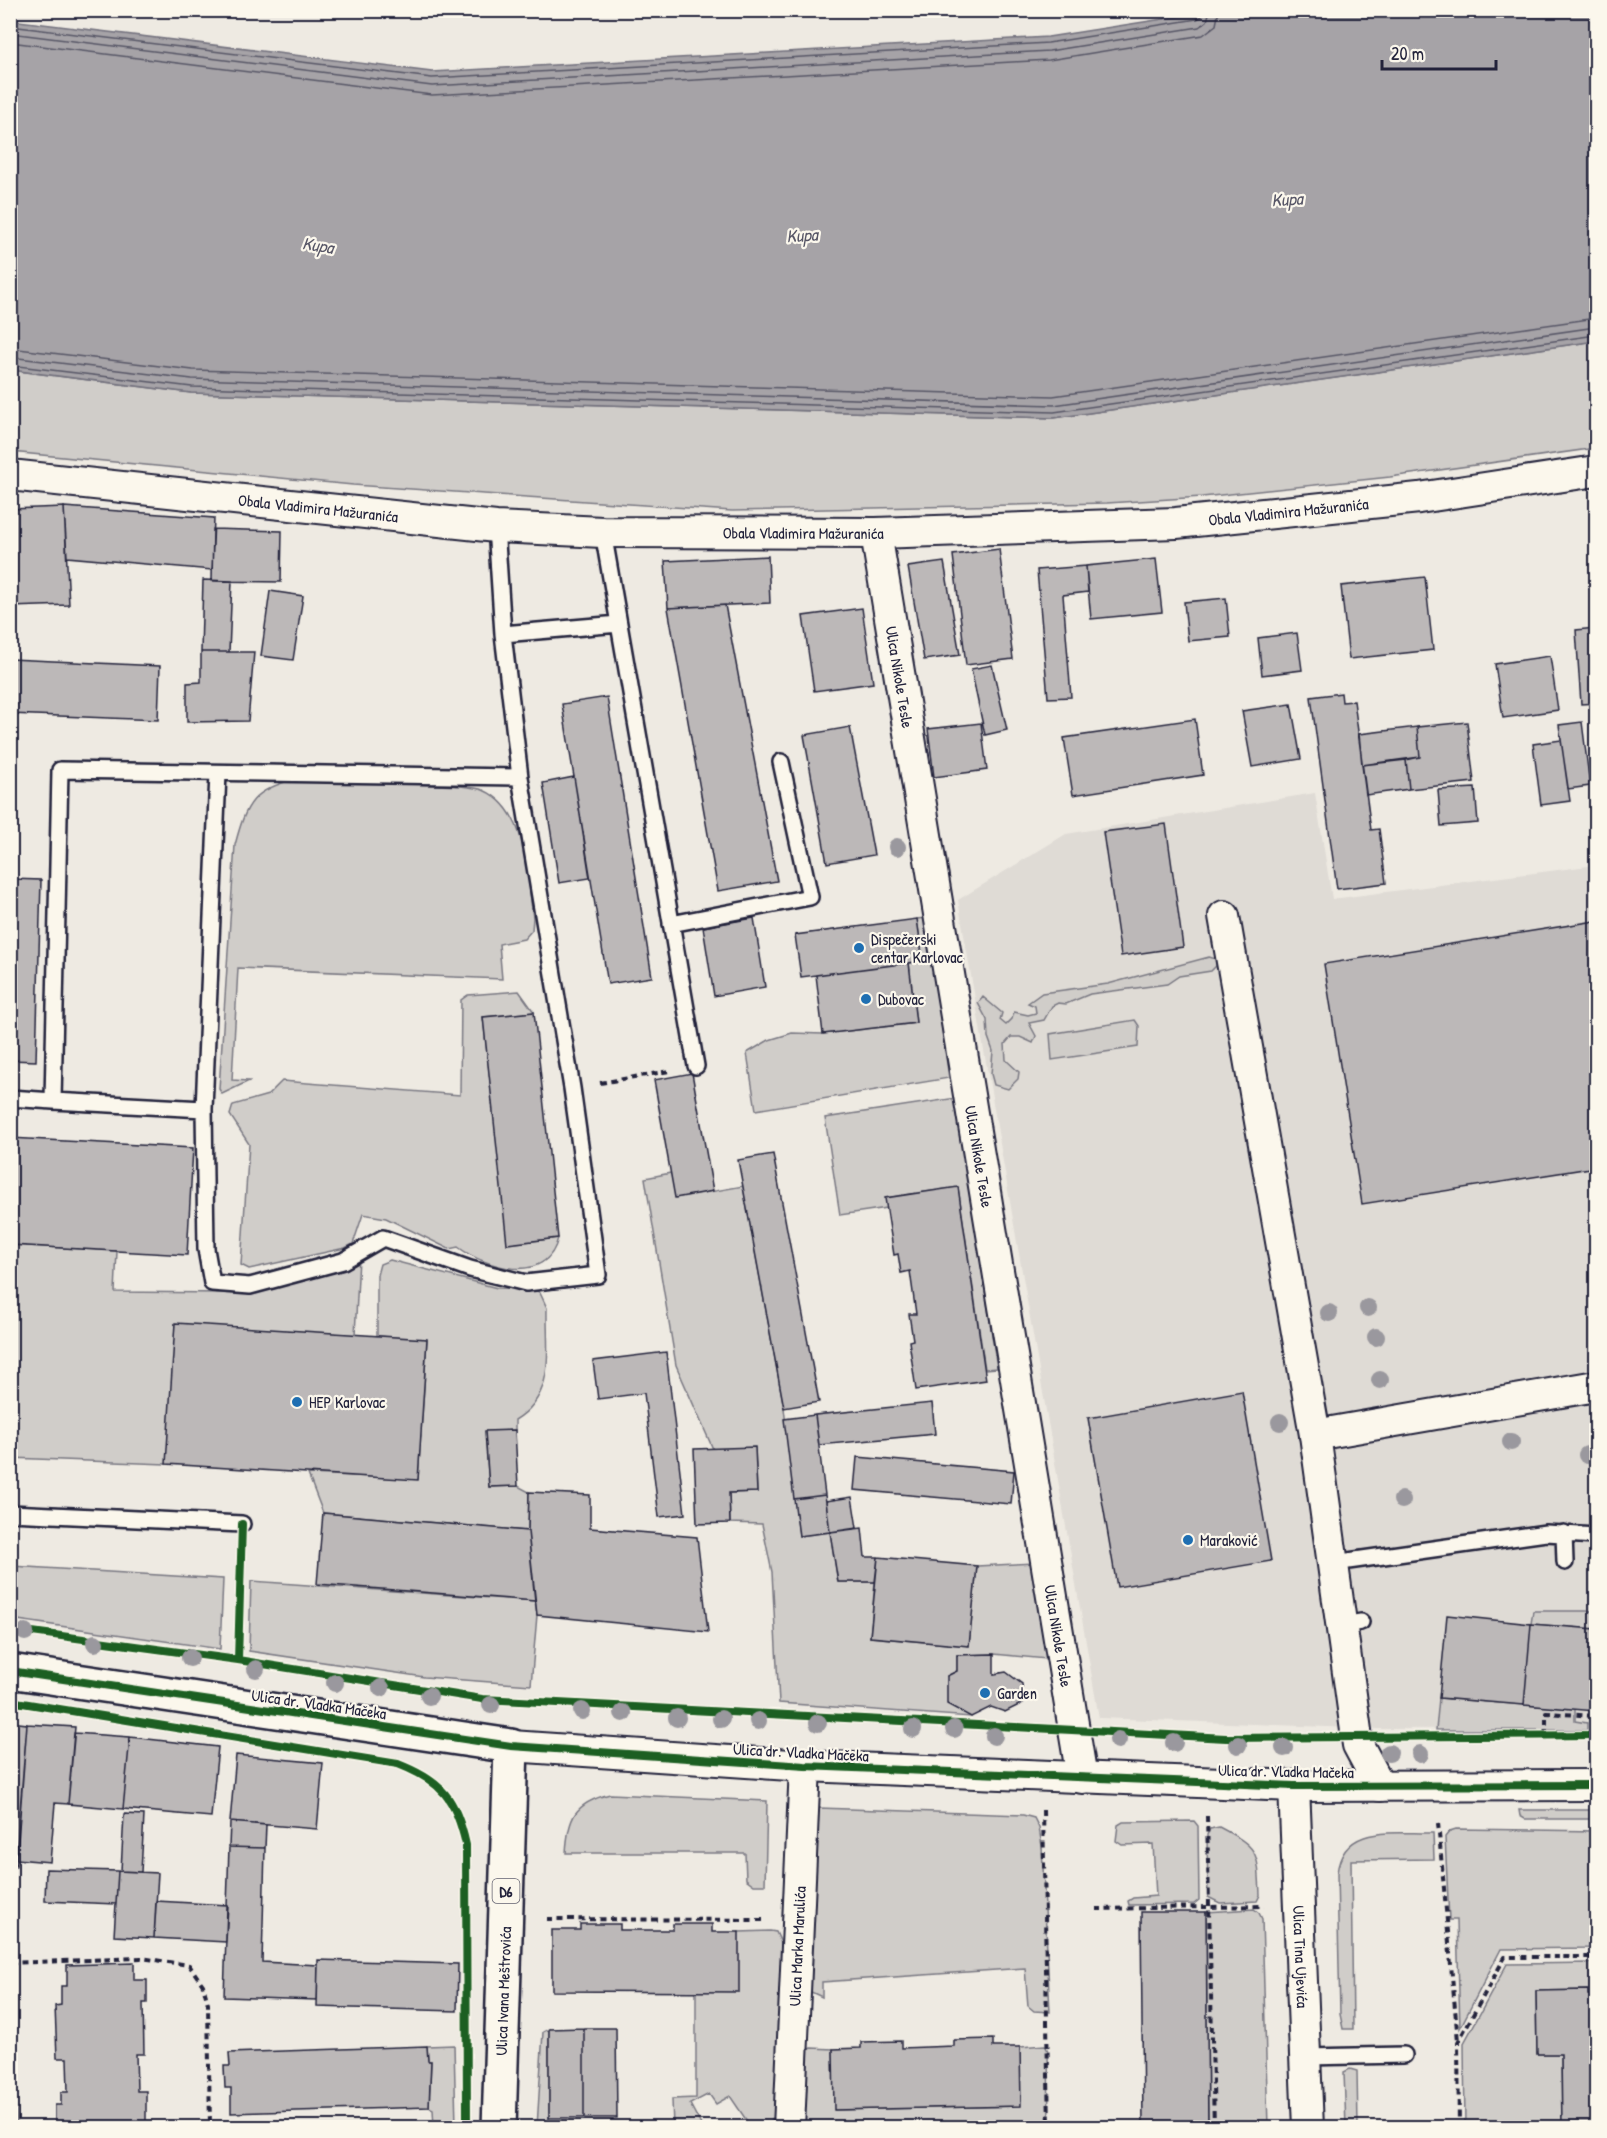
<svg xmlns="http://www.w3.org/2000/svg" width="1607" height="2138" font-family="'Patrick Hand',sans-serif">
  <rect width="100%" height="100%" fill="#eeeae2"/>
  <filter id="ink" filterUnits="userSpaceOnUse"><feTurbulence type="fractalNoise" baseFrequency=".0167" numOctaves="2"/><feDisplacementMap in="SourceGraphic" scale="12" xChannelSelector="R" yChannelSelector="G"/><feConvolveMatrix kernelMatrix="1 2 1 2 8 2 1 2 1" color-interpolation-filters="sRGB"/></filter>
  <g filter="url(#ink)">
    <path fill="#dfdbd5" d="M1315,793L1332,899L1596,865V1728L1379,1729L1099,1718L958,900L1066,834Z"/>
    <path fill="#d0cdc9" stroke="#797882" stroke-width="1.5" d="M1596,341V448L1390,477L1202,497L1107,503L732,511L353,485L11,452L10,370L191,393L1054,418Z
      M297,779L460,786C467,787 476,787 483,790C529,810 527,876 533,918L532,930L524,939L499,944L502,979L238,968L232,1080L249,1081L222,1094L219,1089L235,845C246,803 253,789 297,779Z
      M926,918L949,1078L756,1110L747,1053L769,1040L792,1033L823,1034L916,1023L909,963L923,961L917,919Z
      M1209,957L1216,959V966L1211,971L1179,976L1167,984L1090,994L1066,1004L1058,1003L1052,1006L1044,1020L1029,1023L1036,1036L1033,1043L1020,1037H1011L1005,1044L1006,1060L1019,1072L1018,1079L1008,1089L994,1085L991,1074L993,1051L988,1037L987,1020L978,1003L983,997L1002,1013L1000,1020L1006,1025L1012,1019L1014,1012L1028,1015L1036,1013L1035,1006L1028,1003L1042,993L1108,984Z
      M519,991L534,1012L483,1017L508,1244L558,1238C547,1286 486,1268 458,1247L449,1249L386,1218L363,1214L353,1244L345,1248L249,1269L241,1265L249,1144L230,1115L233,1105L268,1095L282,1081L460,1095L461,1000L468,995Z
      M1135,1020L1139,1026L1138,1047L1052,1060L1050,1034Z
      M956,1098L997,1368L985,1369L958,1187L886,1198L887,1208L840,1215L825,1118Z
      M671,1173L676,1198L743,1186L784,1408L799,1536L830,1532L838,1582H875L870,1637L969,1646L977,1566L1035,1563L1047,1659L994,1654L957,1655V1671L947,1676L971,1717L779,1703L772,1572L762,1524L730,1523L729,1493L757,1492L755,1448L713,1449L676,1365L645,1178Z
      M10,1245L117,1251L115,1292L229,1293L290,1281L359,1258L355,1335L166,1464L11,1458Z
      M390,1260L497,1288L534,1289L540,1293L547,1308C546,1350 557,1395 515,1420V1430L485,1432L489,1487L518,1486L529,1492L528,1531L323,1513L308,1474L418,1479L427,1340L377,1336V1275L380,1264Z
      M11,1566L223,1579L220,1649L11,1619Z
      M251,1581L535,1601L537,1615L531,1685L424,1677L249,1651Z
      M1533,1611H1596V1629L1531,1624Z
      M1439,1698L1575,1709V1721L1587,1723V1730H1436Z
      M610,1794L767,1801L765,1885H754L746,1879L745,1853H566C568,1818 574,1803 610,1794Z
      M819,1808L1023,1815L1034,1818L1039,1828L1042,1846L1050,2012L1034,2011L1028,2006L1025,1968L822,1982V1997L811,1992L804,1980L812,1816Z
      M1519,1810H1596V1819H1525L1520,1816Z
      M1194,1821L1198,1826L1199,1900L1194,1904L1129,1905L1128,1901L1133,1898L1156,1896L1153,1844L1122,1845L1116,1841L1118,1825L1123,1822Z
      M1219,1827C1259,1848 1258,1851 1260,1895L1257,1901L1220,1903L1208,1897L1207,1835L1210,1829Z
      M1456,1829L1596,1831V1948L1501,1949L1460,2028L1457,1920H1449L1445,1837L1450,1831Z
      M1433,1833L1434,1859L1351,1860L1353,2029H1343L1340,2014L1337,1873C1343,1823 1395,1834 1433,1833Z
      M1254,1909L1259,1913L1262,1919L1268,2127H1208L1206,1912Z
      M770,1931L776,1932L781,1943C781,1972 786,2098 774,2117C769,2126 760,2128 751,2127L730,2096L716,2104L709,2094L690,2104L702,2127H673L672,2099L696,2098V1991L739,1932Z
      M1596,1963V1995H1588V1990L1536,1991L1537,2054H1561L1562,2127H1465L1464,2043L1507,1964Z
      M11,2006V2011L17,2127H11Z
      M549,2029V2127H537L543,2032Z
      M454,2045L456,2127H434L433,2109L429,2107L431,2061H428L427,2046Z
      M1045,2045L1048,2051L1049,2127H800L802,2053L811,2048L833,2049L835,2110L1020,2106V2047Z
      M1350,2069L1357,2071L1358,2127H1346L1344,2072Z"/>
    <path fill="#a6a3a7" stroke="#716f7c" stroke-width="1.5" d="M1214,11H1596V341L1054,418L191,393L11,370V20L432,72L1048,37Z"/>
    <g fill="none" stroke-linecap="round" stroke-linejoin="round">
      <path stroke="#575666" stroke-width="1.5" d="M10,26L432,78L1048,43L1197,19L1202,16L1203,10
        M10,33L432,86L1049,51L1199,27L1207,21L1210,10
        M10,42L432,95L1049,60L1203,35L1216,25L1219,10
        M10,348L193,370L1053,396L1596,318
        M10,357L192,379L1054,405L1596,327
        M10,365L192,387L1054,412L1596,335"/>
    </g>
    <path fill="#bcb8b8" stroke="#22223b" stroke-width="1.5" d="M64,507L69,605L10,607V509Z
      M64,507L214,518L212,570L67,557Z
      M213,529L282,531L281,582L212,581Z
      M999,549L1013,659L966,665L953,555Z
      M768,556L770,603L668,608L665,561Z
      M1156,559L1162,612L1091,619L1086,566Z
      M944,562L960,655L924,660L908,567Z
      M1086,566L1088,592L1063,595L1071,697L1048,698L1037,570Z
      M1425,577L1433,650L1349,659L1341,586Z
      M203,580L232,581L229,652H201Z
      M270,591L303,596L293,660L261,656Z
      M1226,598L1230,637L1188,641L1184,602Z
      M725,605L777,881L718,891L668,608Z
      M862,608L873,683L814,691L803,616Z
      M1596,628V703L1581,704L1576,630Z
      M1297,633L1302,670L1262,675L1258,638Z
      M201,652H254L248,721L187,722V683L201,682Z
      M1550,656L1558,710L1503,718L1495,664Z
      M10,659L160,666L158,720L10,714Z
      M992,665L1007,730L985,735L971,669Z
      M1341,693L1342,702L1354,701L1371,830L1379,829L1386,883L1337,889L1311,697Z
      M607,697L652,977L608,984L562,704Z
      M1291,704L1301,759L1252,767L1242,711Z
      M1195,719L1203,775L1073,795L1064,738Z
      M1467,722L1474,782L1409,789L1406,760L1420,757L1417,727Z
      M1582,722L1590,786L1568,789L1559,725Z
      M981,723L987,770L934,777L928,729Z
      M850,727L874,855L827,863L804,735Z
      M1417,727L1420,757L1362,765L1359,734Z
      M1561,740L1570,801L1541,805L1533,744Z
      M1406,760L1409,789L1366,795L1362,765Z
      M574,777L590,878L559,883L543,783Z
      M1475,788L1478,823L1441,826L1438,790Z
      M1166,824L1183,947L1121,956L1103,832Z
      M10,879L41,880L36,1061L10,1060Z
      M754,918L765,987L714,996L703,927Z
      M917,919L923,961L801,977L795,935Z
      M1596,921V1167L1362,1204L1324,964Z
      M909,963L916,1023L823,1034L816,975Z
      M534,1012L558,1238L507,1244L483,1017Z
      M692,1073L713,1191L675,1198L654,1080Z
      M10,1138L193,1148L187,1255L10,1245Z
      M773,1154L819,1402L784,1408L738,1160Z
      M958,1187L986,1380L916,1390L909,1341L913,1340L909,1314H916L910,1271L901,1273L898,1254L894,1255L885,1198Z
      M175,1323L427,1339L418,1480L166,1464Z
      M666,1352L685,1514L659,1517L644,1393L598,1399L593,1361Z
      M1242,1391L1271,1561L1117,1587L1088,1418Z
      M932,1403L935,1434L819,1445L815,1415Z
      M815,1415L825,1495L794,1499L784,1419Z
      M515,1430L518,1486L489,1487L485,1431Z
      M755,1447L757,1492L729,1493L730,1523L697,1524L694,1449Z
      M857,1457L1014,1471L1011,1504L854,1490Z
      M529,1492L590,1495V1528L697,1537L708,1632L537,1615L528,1531Z
      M825,1495L830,1532L799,1536L794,1499Z
      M852,1497L857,1528L830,1532L826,1501Z
      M323,1513L528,1531L535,1601L317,1584Z
      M862,1528L865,1557H878L875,1582H838L830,1532Z
      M878,1557L977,1566L969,1646L870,1637Z
      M1447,1615L1531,1624L1524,1705L1439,1698Z
      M1531,1624L1596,1629V1711L1524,1705Z
      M994,1654V1674L1006,1672L1022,1684L1023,1703L1005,1712L991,1707L971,1717L947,1704V1676L957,1671V1655Z
      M10,1722L27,1724L16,1867L10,1866Z
      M27,1724L75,1727L68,1804L55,1803L50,1862L16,1859Z
      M74,1733L130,1737L123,1809L68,1804Z
      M130,1737L218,1747L211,1817L123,1809Z
      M236,1755L323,1763L317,1829L230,1822Z
      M124,1814L144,1815L141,1872L121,1871Z
      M230,1822L266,1825L265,1848L229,1847Z
      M229,1847L265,1848L262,1962L318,1965L317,2000L224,1997Z
      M46,1869L118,1871L116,1904L45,1901Z
      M118,1871L158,1873L154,1938L114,1936Z
      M156,1901L228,1905L226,1942L154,1938Z
      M1141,1912H1206L1208,2128H1143Z
      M580,1924H620V1930H673V1924H712V1932H739V1992L552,1991V1930H580Z
      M318,1960L458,1964L457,2011L317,2007Z
      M134,1963V1980H147V2003H143L144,2054H136L137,2091H146V2128H55V2105H61V2092H68L67,2058H57L55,2006L61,2005V1986H67V1965Z
      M1588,1990V1995H1596V2128H1562L1561,2054H1537L1536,1991Z
      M584,2028H616L617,2118H584Z
      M584,2028V2118H549V2029Z
      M993,2039V2047H1020L1021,2106L834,2110L833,2049L861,2048V2042L901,2041V2048L954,2046V2040Z
      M427,2046L428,2061H431L429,2107L231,2113V2088H225L224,2066H230L229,2053Z"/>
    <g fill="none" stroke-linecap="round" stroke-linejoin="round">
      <g stroke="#22223b" stroke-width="20">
        <path id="service" d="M496,527L503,634L619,624
          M603,532L696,1066
          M218,773L204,1109L53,1101L60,770L520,777
          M671,924L810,897L781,762
          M10,1098L53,1101
          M204,1109L206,1249L212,1283L250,1286L343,1261L383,1238L470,1269L526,1283L598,1275L572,1088L520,777L503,634
          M10,1513L242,1524
          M1564,1533L1565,1562
          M1334,1563L1546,1533L1596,1536
          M1343,1625L1361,1622
          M1306,2057L1404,2055"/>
      </g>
      <g stroke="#22223b" stroke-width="34">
        <g id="minor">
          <path id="s1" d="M10,475L496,527L603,532L876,533L1176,523L1419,498L1596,471"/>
          <path id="s2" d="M876,533L1082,1778"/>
          <path d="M1224,916L1315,1435L1358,1745L1380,1786"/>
          <path d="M1315,1435L1596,1386"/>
          <path d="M511,1746L805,1766L1222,1783L1294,1786L1596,1785"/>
          <path id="s3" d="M1294,1786L1308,2128"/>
          <path id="s4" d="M789,2128L805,1766"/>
        </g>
      </g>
      <g stroke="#22223b" stroke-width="38">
        <path id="primary" d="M10,1671L511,1746L499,2128"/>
      </g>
      <path stroke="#22223b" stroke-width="4" stroke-dasharray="6 4.5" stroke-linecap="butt" d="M600,1083L669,1071
        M1546,1735V1713L1596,1716
        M1043,1810L1049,2128
        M1207,1816L1214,2128
        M1438,1823L1458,2041
        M1096,1909L1264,1906
        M547,1919L764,1920
        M10,1963L141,1958L189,1965L203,1985L208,2004L210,2128
        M1459,2128L1458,2042L1505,1957H1596"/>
      <use href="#service" stroke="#fbf7ec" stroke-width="15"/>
      <use href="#minor" stroke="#fbf7ec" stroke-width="30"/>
      <use href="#primary" stroke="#fbf7ec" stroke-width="33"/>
      <g stroke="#fbf7ec" stroke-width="11">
        <path id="cycleway" d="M10,1629L238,1660L482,1699L1226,1738L1596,1735
          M238,1660L242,1524
          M10,1671L511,1746L805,1766L1222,1783L1294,1786L1596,1785
          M10,1701L398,1764C442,1781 456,1799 466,1845L467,2128"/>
      </g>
      <use href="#cycleway" stroke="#1b5e20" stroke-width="8"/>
    </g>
    <g fill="#9a989e">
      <circle cx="897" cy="847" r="9"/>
      <circle cx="1368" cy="1308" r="9"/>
      <circle cx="1329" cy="1313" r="9"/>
      <circle cx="1376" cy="1337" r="9"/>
      <circle cx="1380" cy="1380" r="9"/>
      <circle cx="1280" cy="1422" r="9"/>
      <circle cx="1511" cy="1442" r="9"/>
      <circle cx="1587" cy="1455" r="9"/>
      <circle cx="1402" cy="1500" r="9"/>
      <circle cx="25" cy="1632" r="9"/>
      <circle cx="95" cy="1643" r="9"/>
      <circle cx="190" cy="1658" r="9"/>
      <circle cx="256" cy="1669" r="9"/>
      <circle cx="335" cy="1683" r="9"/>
      <circle cx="381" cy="1688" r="9"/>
      <circle cx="429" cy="1696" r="9"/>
      <circle cx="491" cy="1705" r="9"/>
      <circle cx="582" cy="1711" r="9"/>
      <circle cx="623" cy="1713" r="9"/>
      <circle cx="677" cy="1718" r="9"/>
      <circle cx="721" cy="1719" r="9"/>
      <circle cx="758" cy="1721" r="9"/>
      <circle cx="818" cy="1723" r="9"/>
      <circle cx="913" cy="1729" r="9"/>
      <circle cx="954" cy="1729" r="9"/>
      <circle cx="994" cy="1736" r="9"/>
      <circle cx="1118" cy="1740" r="9"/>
      <circle cx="1174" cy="1743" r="9"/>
      <circle cx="1238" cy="1745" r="9"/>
      <circle cx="1284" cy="1748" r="9"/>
      <circle cx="1389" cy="1753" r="9"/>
      <circle cx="1420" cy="1754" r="9"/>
    </g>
  </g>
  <g fill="#1f6fb2" stroke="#fbf7ec" stroke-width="2">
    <circle cx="859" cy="948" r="6"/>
    <circle cx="866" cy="999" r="6"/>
    <circle cx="297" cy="1402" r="6"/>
    <circle cx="1188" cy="1540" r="6"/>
    <circle cx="985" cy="1693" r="6"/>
  </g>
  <g text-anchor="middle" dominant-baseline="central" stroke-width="4.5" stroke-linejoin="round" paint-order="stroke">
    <rect fill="#fbf7ec" stroke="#636270" stroke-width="1.5" x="492.5" y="1879" width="27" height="24" rx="4.5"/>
    <g font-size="15" font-weight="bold" fill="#22223b">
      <text x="506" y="1891">D6</text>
    </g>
    <g font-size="16" fill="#22223b" stroke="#fbf7ec">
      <text stroke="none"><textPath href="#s1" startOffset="310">Obala Vladimira Mažuranića</textPath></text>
      <text stroke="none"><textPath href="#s1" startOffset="1282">Obala Vladimira Mažuranića</textPath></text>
      <text stroke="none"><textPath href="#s1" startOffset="796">Obala Vladimira Mažuranića</textPath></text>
      <text stroke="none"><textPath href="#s2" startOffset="146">Ulica Nikole Tesle</textPath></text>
      <text stroke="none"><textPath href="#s2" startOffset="632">Ulica Nikole Tesle</textPath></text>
      <text stroke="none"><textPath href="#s2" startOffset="1118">Ulica Nikole Tesle</textPath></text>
      <text transform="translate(319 1704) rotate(8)">Ulica dr. Vladka Mačeka</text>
      <text transform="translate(801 1752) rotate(3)">Ulica dr. Vladka Mačeka</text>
      <text transform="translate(1286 1771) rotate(1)">Ulica dr. Vladka Mačeka</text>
      <text stroke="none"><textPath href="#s4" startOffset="182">Ulica Marka Marulića</textPath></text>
      <text stroke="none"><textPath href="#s3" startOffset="171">Ulica Tina Ujevića</textPath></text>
      <text transform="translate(503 1991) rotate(-88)">Ulica Ivana Meštrovića</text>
    </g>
    <g font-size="16" fill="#22223b" stroke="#fbf7ec" text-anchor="start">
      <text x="871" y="939">Dispečerski<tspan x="871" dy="18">centar Karlovac</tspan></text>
      <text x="878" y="999">Dubovac</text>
      <text x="309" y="1402">HEP Karlovac</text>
      <text x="1200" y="1540">Maraković</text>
      <text x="997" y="1693">Garden</text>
    </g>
    <g font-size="18" font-style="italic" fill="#575666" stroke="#fbf7ec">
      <text transform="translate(1287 199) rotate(-4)">Kupa</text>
      <text transform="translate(802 235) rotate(-4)">Kupa</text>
      <text transform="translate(318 245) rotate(9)">Kupa</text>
    </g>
  </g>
  <rect width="1607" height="2138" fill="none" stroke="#fbf7ec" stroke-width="36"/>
  <rect x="18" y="18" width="1571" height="2102" fill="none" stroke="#22223b" stroke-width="2" filter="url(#ink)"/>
  <path d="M1382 60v9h114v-9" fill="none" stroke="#22223b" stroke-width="3"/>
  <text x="1391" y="60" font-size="18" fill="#22223b" stroke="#fbf7ec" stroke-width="4.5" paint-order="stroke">20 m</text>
</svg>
